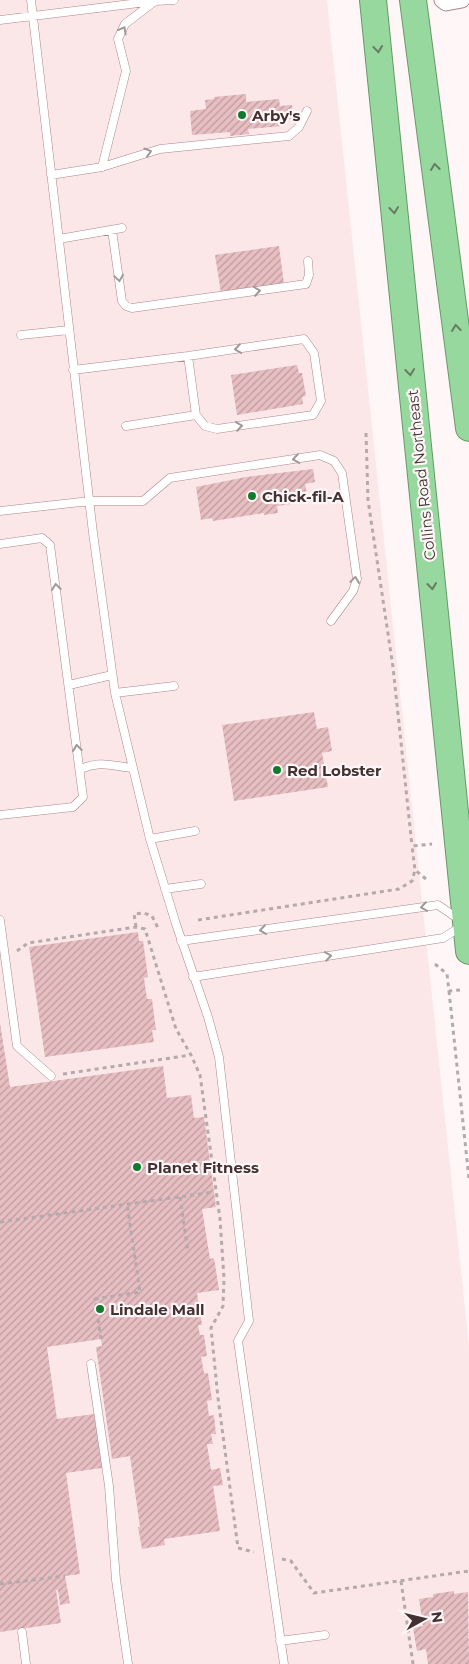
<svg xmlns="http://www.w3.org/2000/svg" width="469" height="1664" font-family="Montserrat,sans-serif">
  <defs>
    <pattern id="building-hatch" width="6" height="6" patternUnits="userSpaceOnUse" patternTransform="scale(1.25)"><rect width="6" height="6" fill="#e7bec2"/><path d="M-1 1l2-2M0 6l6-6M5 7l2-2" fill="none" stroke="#bd9b9e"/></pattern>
  </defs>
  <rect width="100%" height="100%" fill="#fff6f7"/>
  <path fill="#fce7e8" d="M0,0H327L469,1346V1664H0Z"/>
  <path fill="url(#building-hatch)" d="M246,94V102L279,99L280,106L292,105L293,119L281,120L282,126L248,129L249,134L230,136V132L192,135L190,111L206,109L205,100L214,99V97Z
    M279,246L284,284L221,293L215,255Z
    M297,365L299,373H302L306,396L302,397L303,404L237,415L231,375Z
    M313,469L315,482L305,484L307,494L304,499L298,503L277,506L278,513L264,515V513L213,521L212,518L201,520L196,487L246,477Z
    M314,712L317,729L328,727L332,751L322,753L328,787L234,801L222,725Z
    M138,932L139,941H143L148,977L144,978L147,999H152L156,1030H152L154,1042L45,1057L29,947Z
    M0,1023L10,1087L163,1066L167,1098L191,1095L194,1118L204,1117L216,1207L202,1209L210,1259L214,1258L219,1290L197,1293L202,1325H198L200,1335H204L207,1356L201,1357L204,1373H208L212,1400L207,1401L209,1416L214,1415L216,1434H211L213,1444H207L211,1470L220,1468L223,1485L213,1486L220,1531L164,1539L165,1545L142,1549L138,1527H140L130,1456L112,1459L96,1347L102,1346L101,1339L47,1347L57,1419L94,1414L102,1468L66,1473L80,1574L65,1576L70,1603L60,1605L58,1590H56L61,1623L0,1632Z
    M454,1591V1594L468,1592L469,1664H428L426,1649L417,1651L413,1628L423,1626L419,1599L433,1597V1594Z"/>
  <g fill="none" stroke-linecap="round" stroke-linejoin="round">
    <g stroke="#ac868a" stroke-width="9">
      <path id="service" d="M31,0L93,533L115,693L150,839L176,924L208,1017L219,1057L249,1321L238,1341L284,1664
        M0,20L155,1L174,0
        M102,167L126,71L118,39L125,24L155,1
        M51,175L102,167L160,149L289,136L299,127L307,111
        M112,230L122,301L126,306L132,308L306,284L309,275L308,261
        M59,239L122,228
        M21,335L69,330
        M73,370L188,356L304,339L314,353L321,401L313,415L217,429L205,426L196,415L188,356
        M126,426L196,415
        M0,511L90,501H143L170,478L320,455L334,461L342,473L357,579L353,591L331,621
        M0,544L42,538L50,545L83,797L73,807L0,815
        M69,685L112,675
        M115,693L174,686
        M80,769C104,760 109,766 133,768
        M150,839L195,831
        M165,889L201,884
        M0,920L17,1046L51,1076
        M181,941L438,905L460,920
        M193,977L443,938L462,926
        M91,1364L109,1486L116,1580L128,1664
        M22,1632L26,1664
        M280,1641L325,1635"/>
    </g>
    <g stroke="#ac868a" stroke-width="17">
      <path id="minor" d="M442,0L446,3L462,0"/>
    </g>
    <g stroke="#689869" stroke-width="28">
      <path id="trunk" d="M373,0L469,951
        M413,0L469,428"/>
    </g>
    <path stroke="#b5a9ab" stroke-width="3" stroke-dasharray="4 4" stroke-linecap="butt" d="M366,433L368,500L393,667L412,846
      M426,879L415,870L412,846L432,844
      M198,920L399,889L412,881L415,870
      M136,927L134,914L144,913L152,916L158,928H160
      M17,951L28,943L136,927L145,929L176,1029L191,1055L200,1075L220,1219L224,1278L223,1306L211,1328L218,1398L238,1548L254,1552
      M435,964L447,974L449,991L460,990
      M449,991L469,1179
      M63,1074L191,1055
      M180,1197L188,1252
      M0,1222L214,1192
      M101,1339L95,1299L140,1292L127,1204
      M282,1559L291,1561L314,1593L469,1571
      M401,1581L413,1664
      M0,1584L65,1576"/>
    <use href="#service" stroke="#fff" stroke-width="8"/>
    <use href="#minor" stroke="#fff" stroke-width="15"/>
    <use href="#trunk" stroke="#97d89e" stroke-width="26"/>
  </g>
  <defs><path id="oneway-chevron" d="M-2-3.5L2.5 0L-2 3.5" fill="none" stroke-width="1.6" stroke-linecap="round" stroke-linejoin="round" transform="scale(1.25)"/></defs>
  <g stroke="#a09899">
    <use href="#oneway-chevron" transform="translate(123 30) rotate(-61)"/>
    <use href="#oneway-chevron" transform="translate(148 152) rotate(-17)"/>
    <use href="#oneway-chevron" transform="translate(119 278) rotate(82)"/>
    <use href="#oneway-chevron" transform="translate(257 291) rotate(-8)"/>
    <use href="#oneway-chevron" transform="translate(238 349) rotate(172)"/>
    <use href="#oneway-chevron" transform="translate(239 426) rotate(-9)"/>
    <use href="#oneway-chevron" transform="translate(296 459) rotate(171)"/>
    <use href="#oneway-chevron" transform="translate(355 580) rotate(-82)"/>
    <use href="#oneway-chevron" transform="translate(56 587) rotate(-97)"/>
    <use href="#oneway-chevron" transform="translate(77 748) rotate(-97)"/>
    <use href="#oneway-chevron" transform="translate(424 907) rotate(172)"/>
    <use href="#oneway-chevron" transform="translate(263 930) rotate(172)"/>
    <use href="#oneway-chevron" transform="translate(328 956) rotate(-9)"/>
  </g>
  <g stroke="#687c63">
    <use href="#oneway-chevron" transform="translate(378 49) rotate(84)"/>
    <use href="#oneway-chevron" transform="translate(435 167) rotate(-97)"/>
    <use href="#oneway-chevron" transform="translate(394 210) rotate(84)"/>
    <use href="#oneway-chevron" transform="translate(456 328) rotate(-97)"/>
    <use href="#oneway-chevron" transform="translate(410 372) rotate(84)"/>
    <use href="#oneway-chevron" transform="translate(432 586) rotate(84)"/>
  </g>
  <g fill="#127a2d" stroke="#fff6f7" stroke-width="2">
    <circle cx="242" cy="115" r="5"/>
    <circle cx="252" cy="496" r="5"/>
    <circle cx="277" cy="770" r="5"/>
    <circle cx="137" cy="1167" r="5"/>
    <circle cx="100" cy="1309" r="5"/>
  </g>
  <g text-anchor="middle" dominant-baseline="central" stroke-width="4.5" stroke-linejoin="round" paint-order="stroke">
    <g font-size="15" font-weight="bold" fill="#413133" stroke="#fff6f7" text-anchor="start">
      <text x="252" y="115">Arby's</text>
      <text x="262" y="496">Chick-fil-A</text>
      <text x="287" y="770">Red Lobster</text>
      <text x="147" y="1167">Planet Fitness</text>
      <text x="110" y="1309">Lindale Mall</text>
    </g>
    <g font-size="15" fill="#413133" stroke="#fff6f7">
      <text transform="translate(421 475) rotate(-96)">Collins Road Northeast</text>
    </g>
  </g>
  <g transform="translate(424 1619) rotate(82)" stroke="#fff6f7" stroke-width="4" paint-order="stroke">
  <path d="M0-4L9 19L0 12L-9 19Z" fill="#413133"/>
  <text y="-8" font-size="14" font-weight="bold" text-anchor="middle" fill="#413133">N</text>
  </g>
</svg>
